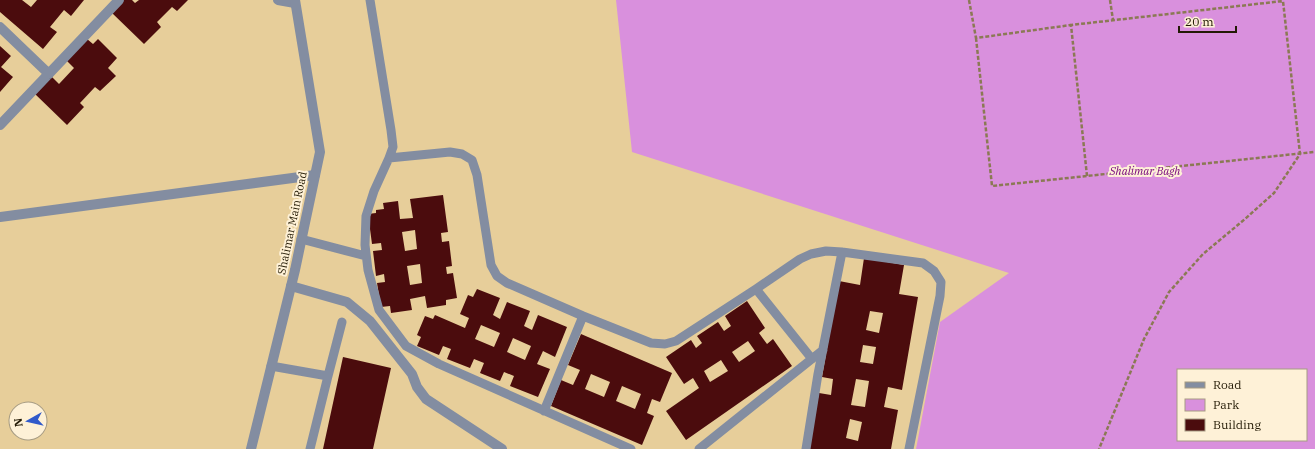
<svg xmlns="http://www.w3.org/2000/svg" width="1315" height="449" font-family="'IBM Plex Serif',serif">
  <rect width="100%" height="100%" fill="#e7ce9a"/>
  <path fill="#d990dd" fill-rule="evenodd" d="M616,0H1315V449H916L940,322L1009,273L632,152ZM1178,370H1306V440H1178Z"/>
  <path fill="#4b0c0d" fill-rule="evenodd" d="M0,0H22L31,7L37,0H84L71,16L64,10L50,27L57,32L43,49L0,12Z
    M123,0H132L135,3L139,0H188L177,11L172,7L157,22L161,27L144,44L111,12Z
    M87,39L93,44L98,39L117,58L108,68L116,76L100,91L95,87L80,103L84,107L67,125L34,93L51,76L59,84L74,68L66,60Z
    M0,46L11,56L1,67L13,77L0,92Z
    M443,195L448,232L441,233L442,242L449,241L452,266L446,267L447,274L453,273L457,298L446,300V305L427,308L425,296L410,299L412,310L391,313L390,306L381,307L377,283L385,282L384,274L376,276L373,251L382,250L381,243L372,244L368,214L376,213V210L384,209L383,203L398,201L400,219L413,218L410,199ZM415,230L417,249L405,251L402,232ZM420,264L422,283L410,285L407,266Z
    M864,258L904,265L899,294L918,297L902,390L888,387L884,407L898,410L891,449H809L819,393L831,395L833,379L822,377L839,281L860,285ZM870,311L883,313L879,333L866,330ZM863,345L876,347L873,364L860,362ZM856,379L869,381L865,407L851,405ZM850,419L862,422L858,441L846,438Z
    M477,289L500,298L493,315L500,319L507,302L530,311L524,326L532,330L538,315L567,327L555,357L543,351L537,364L550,369L538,397L510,386L514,376L504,372L500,381L480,373L484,363L474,359L470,368L447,359L451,349L443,346L439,355L417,346L421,337L417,335L425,316L433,319L435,315L465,328L469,318L460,314L468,295L473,297ZM481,325L500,333L494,347L475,339ZM513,338L531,346L525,360L507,352Z
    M747,301L765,328L759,333L767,344L773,339L792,366L686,440L666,411L699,388L693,378L684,384L666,357L691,340L696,348L702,343L697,336L718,322L724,331L731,326L725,316ZM748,341L755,351L739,362L732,352ZM721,360L728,371L710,382L704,371Z
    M581,334L672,373L660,402L652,399L647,413L654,416L642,445L551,406L561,380L573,385L580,370L568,365ZM591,374L610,382L604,397L585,389ZM622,386L641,394L635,409L616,401Z
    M343,357L391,368L373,449H323Z"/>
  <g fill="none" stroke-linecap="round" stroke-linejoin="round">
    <path stroke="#8b7954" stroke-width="2.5" stroke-dasharray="4 2" stroke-linecap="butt" d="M969,0L976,38L1071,25
      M1110,0L1113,20
      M976,38L992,186L1314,152
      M1087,176L1071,25L1283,1L1300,154L1274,193L1245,219L1203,254L1169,292L1144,339L1099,449"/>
    <path stroke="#838da1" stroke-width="9" d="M370,0L391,130L393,147L389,158L374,191L366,216L365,245L368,270L379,310L406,346L439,364L631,449
      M389,158L450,152L462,154L472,160L477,175L491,265L497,276L507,283L583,316L651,343L665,344L676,341L756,289L800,259L811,254L826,251L842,252L923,263L934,271L941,282L940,296L909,449
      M301,239L366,256
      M756,289L812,359
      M271,366L328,376L310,449
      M328,376L342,322
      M544,411L583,316
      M699,449L823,350
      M806,449L818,374L842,252"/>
    <path stroke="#838da1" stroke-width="10" d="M278,0L295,3
      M0,27L49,74
      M0,125L119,0
      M0,217L315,175
      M291,286L347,302L370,321L412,374L417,387L426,399L502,449"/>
    <path stroke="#838da1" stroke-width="10" d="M251,449L295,270L320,152L295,0"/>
  </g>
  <g text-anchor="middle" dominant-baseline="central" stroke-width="4" stroke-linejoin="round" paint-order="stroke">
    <g font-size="11" font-style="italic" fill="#73007a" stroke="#fef1d7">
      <text x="1145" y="171">Shalimar Bagh</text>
    </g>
    <g font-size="11" fill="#231a05" stroke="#fef1d7">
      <text transform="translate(292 223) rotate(-78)">Shalimar Main Road</text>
    </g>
  </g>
  <rect x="1177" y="369" width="130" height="72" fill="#fef1d7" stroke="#a69b83"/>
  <rect x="1185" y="382" width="20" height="6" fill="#838da1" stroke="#a69b83"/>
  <text x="1213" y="389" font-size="12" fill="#231a05">Road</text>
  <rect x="1185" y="399" width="20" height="12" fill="#d990dd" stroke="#a69b83"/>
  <text x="1213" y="409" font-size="12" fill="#231a05">Park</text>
  <rect x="1185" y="419" width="20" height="12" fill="#4b0c0d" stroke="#a69b83"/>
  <text x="1213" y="429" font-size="12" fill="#231a05">Building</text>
  <g transform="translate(28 421) rotate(262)"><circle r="19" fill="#fef1d7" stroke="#a69b83"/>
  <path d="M0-3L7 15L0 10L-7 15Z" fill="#315aca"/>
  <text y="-6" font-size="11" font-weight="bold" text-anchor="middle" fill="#231a05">N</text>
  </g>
  <path d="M1179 26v6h57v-6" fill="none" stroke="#231a05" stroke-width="2"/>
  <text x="1185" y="26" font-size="12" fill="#231a05" stroke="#fef1d7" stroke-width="3" paint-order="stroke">20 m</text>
</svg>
